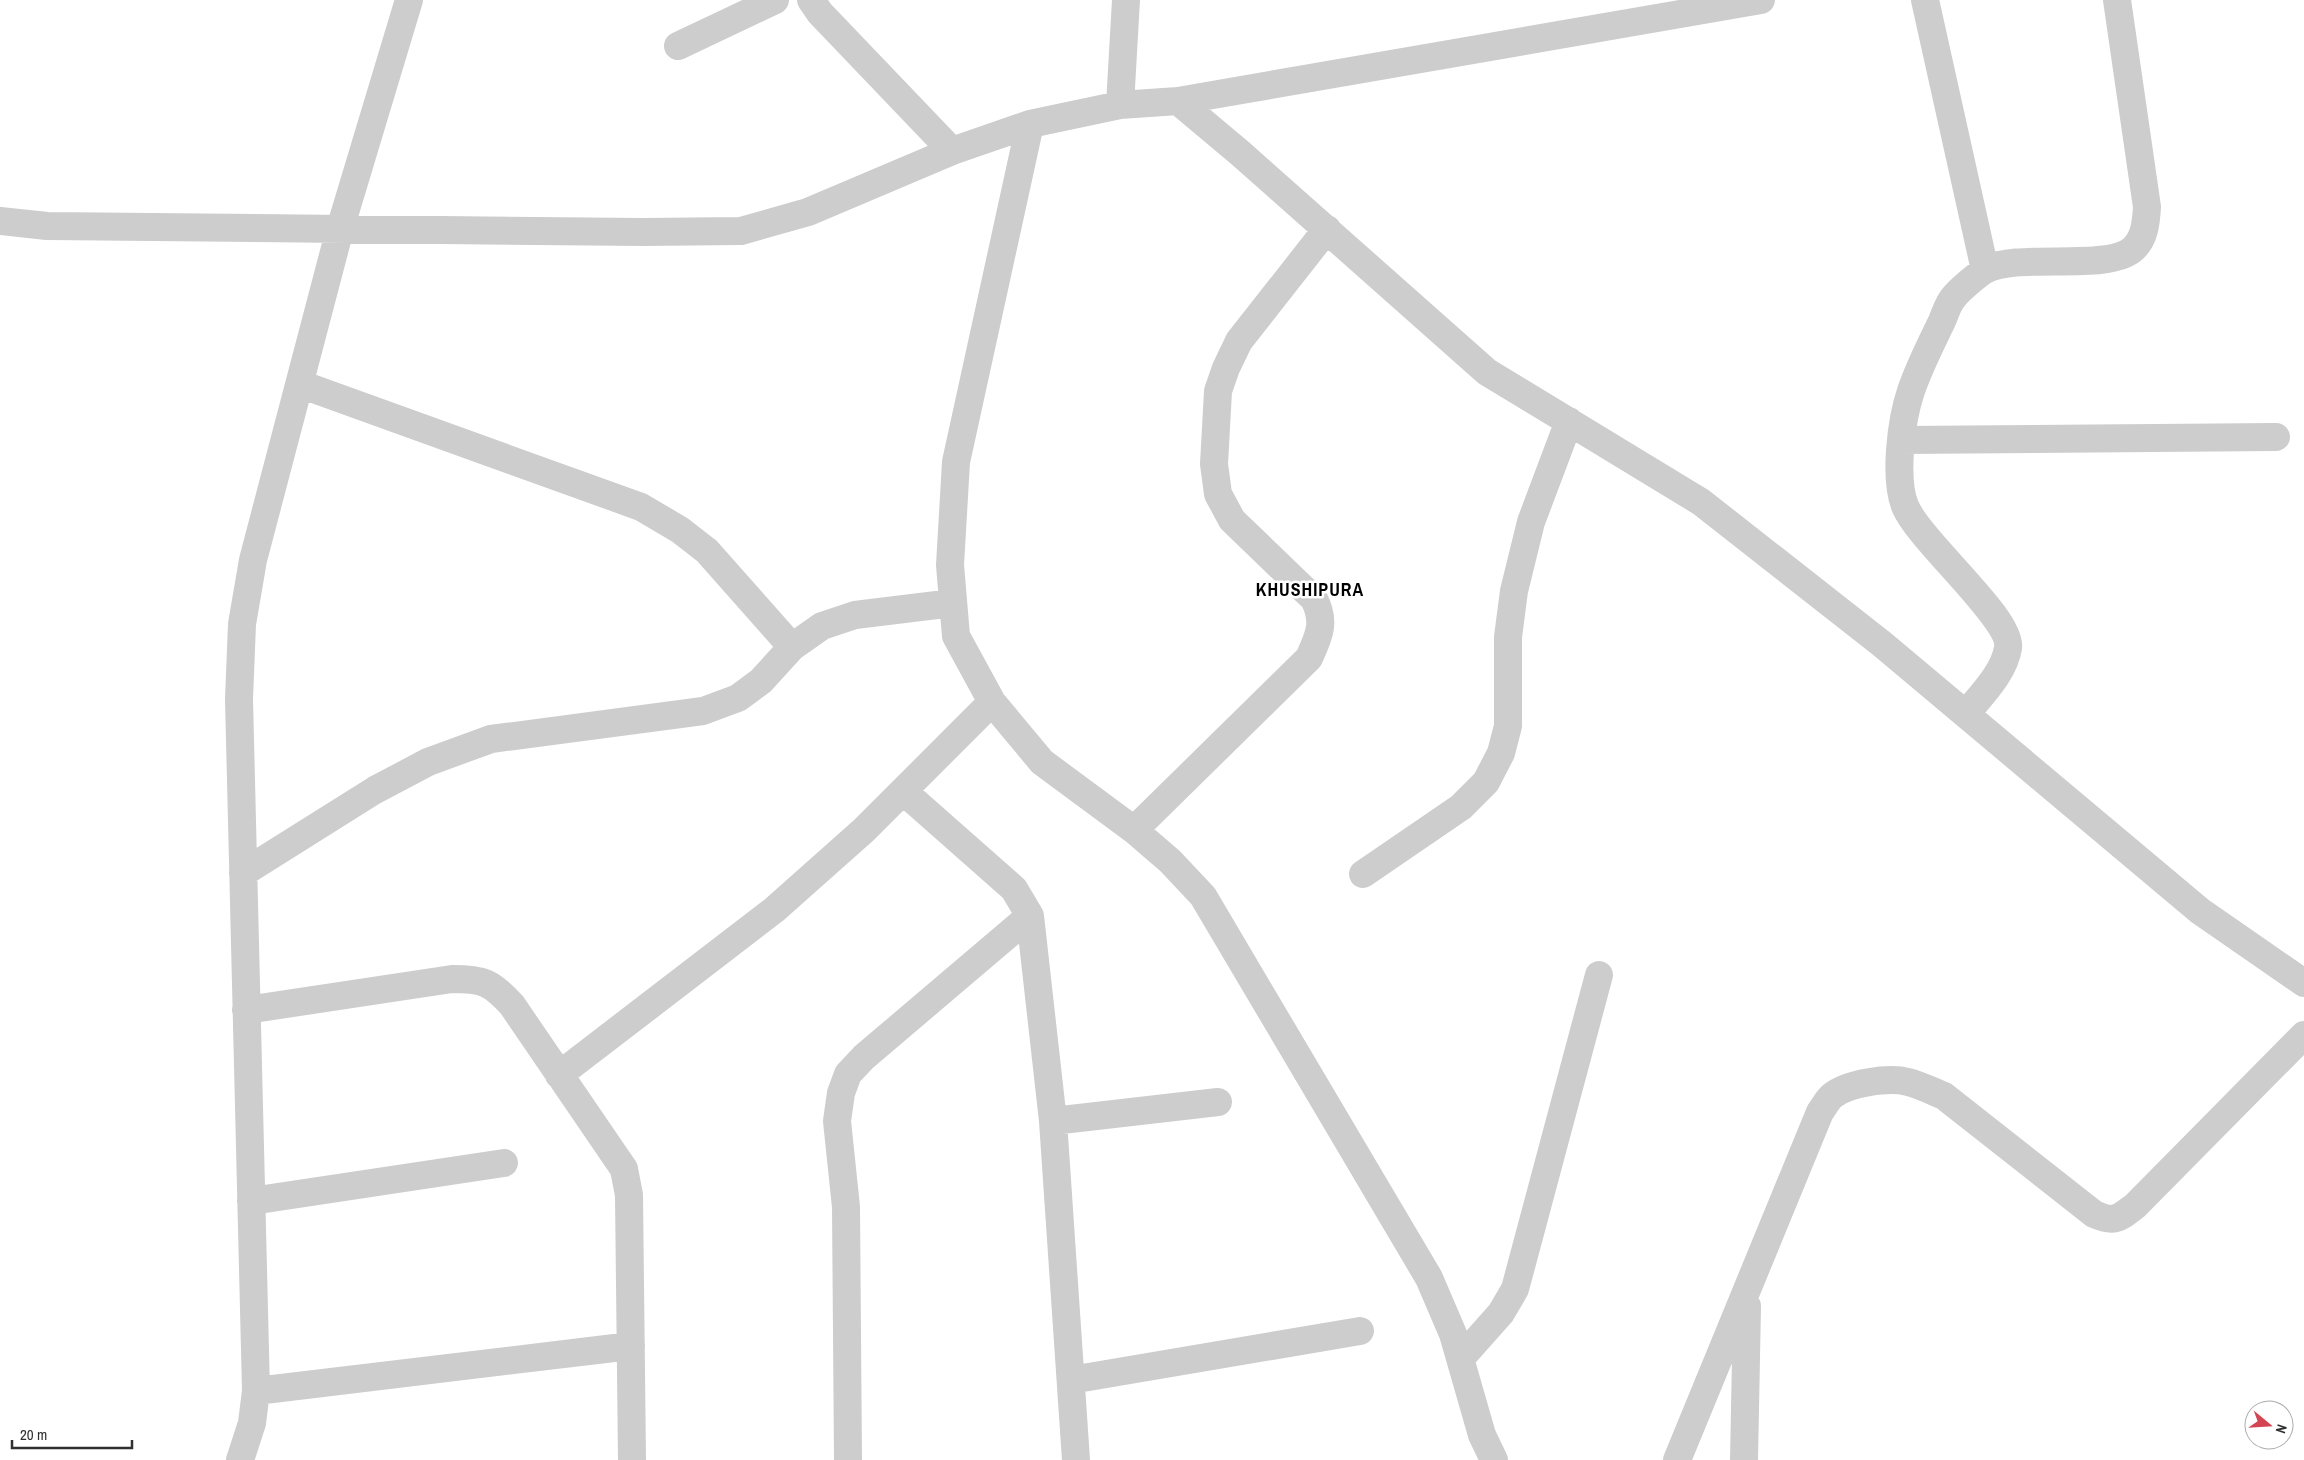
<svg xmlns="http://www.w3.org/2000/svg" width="2304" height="1460" font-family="'Archivo Narrow',sans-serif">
  <rect width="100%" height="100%" fill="#fff"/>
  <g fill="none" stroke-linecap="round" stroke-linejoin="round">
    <path stroke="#cdcdcd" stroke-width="28" d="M811,0L820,13L952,151
      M1925,0L1985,270
      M678,46L775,0
      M1178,101L1240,153L1487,372L1701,502L1882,644L2200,911L2304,983
      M1120,105L1126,0
      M1030,124L956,462L950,565L956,636L992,702L1042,762L1134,830L1170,861L1203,896L1429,1278L1453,1334L1482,1435L1494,1460
      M0,221L47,226L643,232L741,231L808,212L952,151L1030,124L1120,105L1178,101L1761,0
      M300,384L641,507L680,530L707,551L792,647
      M1901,440L2276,437
      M1966,714C1981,695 2004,673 2008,648C2013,619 1920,542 1905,506C1894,478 1901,420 1911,391C1919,367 1931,344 1942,321C1945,314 1948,304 1953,298C1958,291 1977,275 1985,270C2018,252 2108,272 2133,249C2145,238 2146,222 2147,207L2117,0
      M903,791L1014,889L1030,916L1053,1121L1076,1460
      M1134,830L1309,658C1319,636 1326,622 1314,599L1232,520L1218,494L1214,464L1218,391L1226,368L1239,341L1327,229
      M243,873L375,790L428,762L491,739L703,711L738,698L761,681L792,647L822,626L855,615L953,603
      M1363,874L1461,807L1486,782L1501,753L1508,726V637L1514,591L1531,522L1569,421
      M246,1010L452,979C483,979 491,982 512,1005L624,1169L629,1195L632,1460
      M559,1075L774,910L864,830L992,702
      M1053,1121L1218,1102
      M251,1201L504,1163
      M1461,1358L1501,1313L1515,1289L1599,975
      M1071,1380L1360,1331
      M256,1391L631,1346
      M240,1460L252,1423L256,1391L239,699L242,624L253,560L340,229L409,0
      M848,1460L846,1207L837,1121L841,1093L848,1074L864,1057L1030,916
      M1677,1460L1820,1112C1824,1107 1827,1100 1832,1096C1847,1083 1889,1077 1908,1082C1920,1085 1932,1091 1944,1096L2094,1214C2114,1223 2118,1219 2135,1206L2304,1035
      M1744,1460L1747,1306"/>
  </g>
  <g text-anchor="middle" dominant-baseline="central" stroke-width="5" stroke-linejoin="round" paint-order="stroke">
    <g font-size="18" font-weight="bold" letter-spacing="1" fill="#000" stroke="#fff">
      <text x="1310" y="589">KHUSHIPURA</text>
    </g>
  </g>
  <g transform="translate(2269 1425) rotate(108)"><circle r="24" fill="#ffffff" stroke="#acacac"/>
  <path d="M0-4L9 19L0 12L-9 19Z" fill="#d44554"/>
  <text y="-8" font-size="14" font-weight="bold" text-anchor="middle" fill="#303030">N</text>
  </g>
  <path d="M12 1440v8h120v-8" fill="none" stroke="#303030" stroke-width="2.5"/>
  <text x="20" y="1440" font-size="15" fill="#303030" stroke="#ffffff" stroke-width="4" paint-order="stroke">20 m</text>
</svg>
